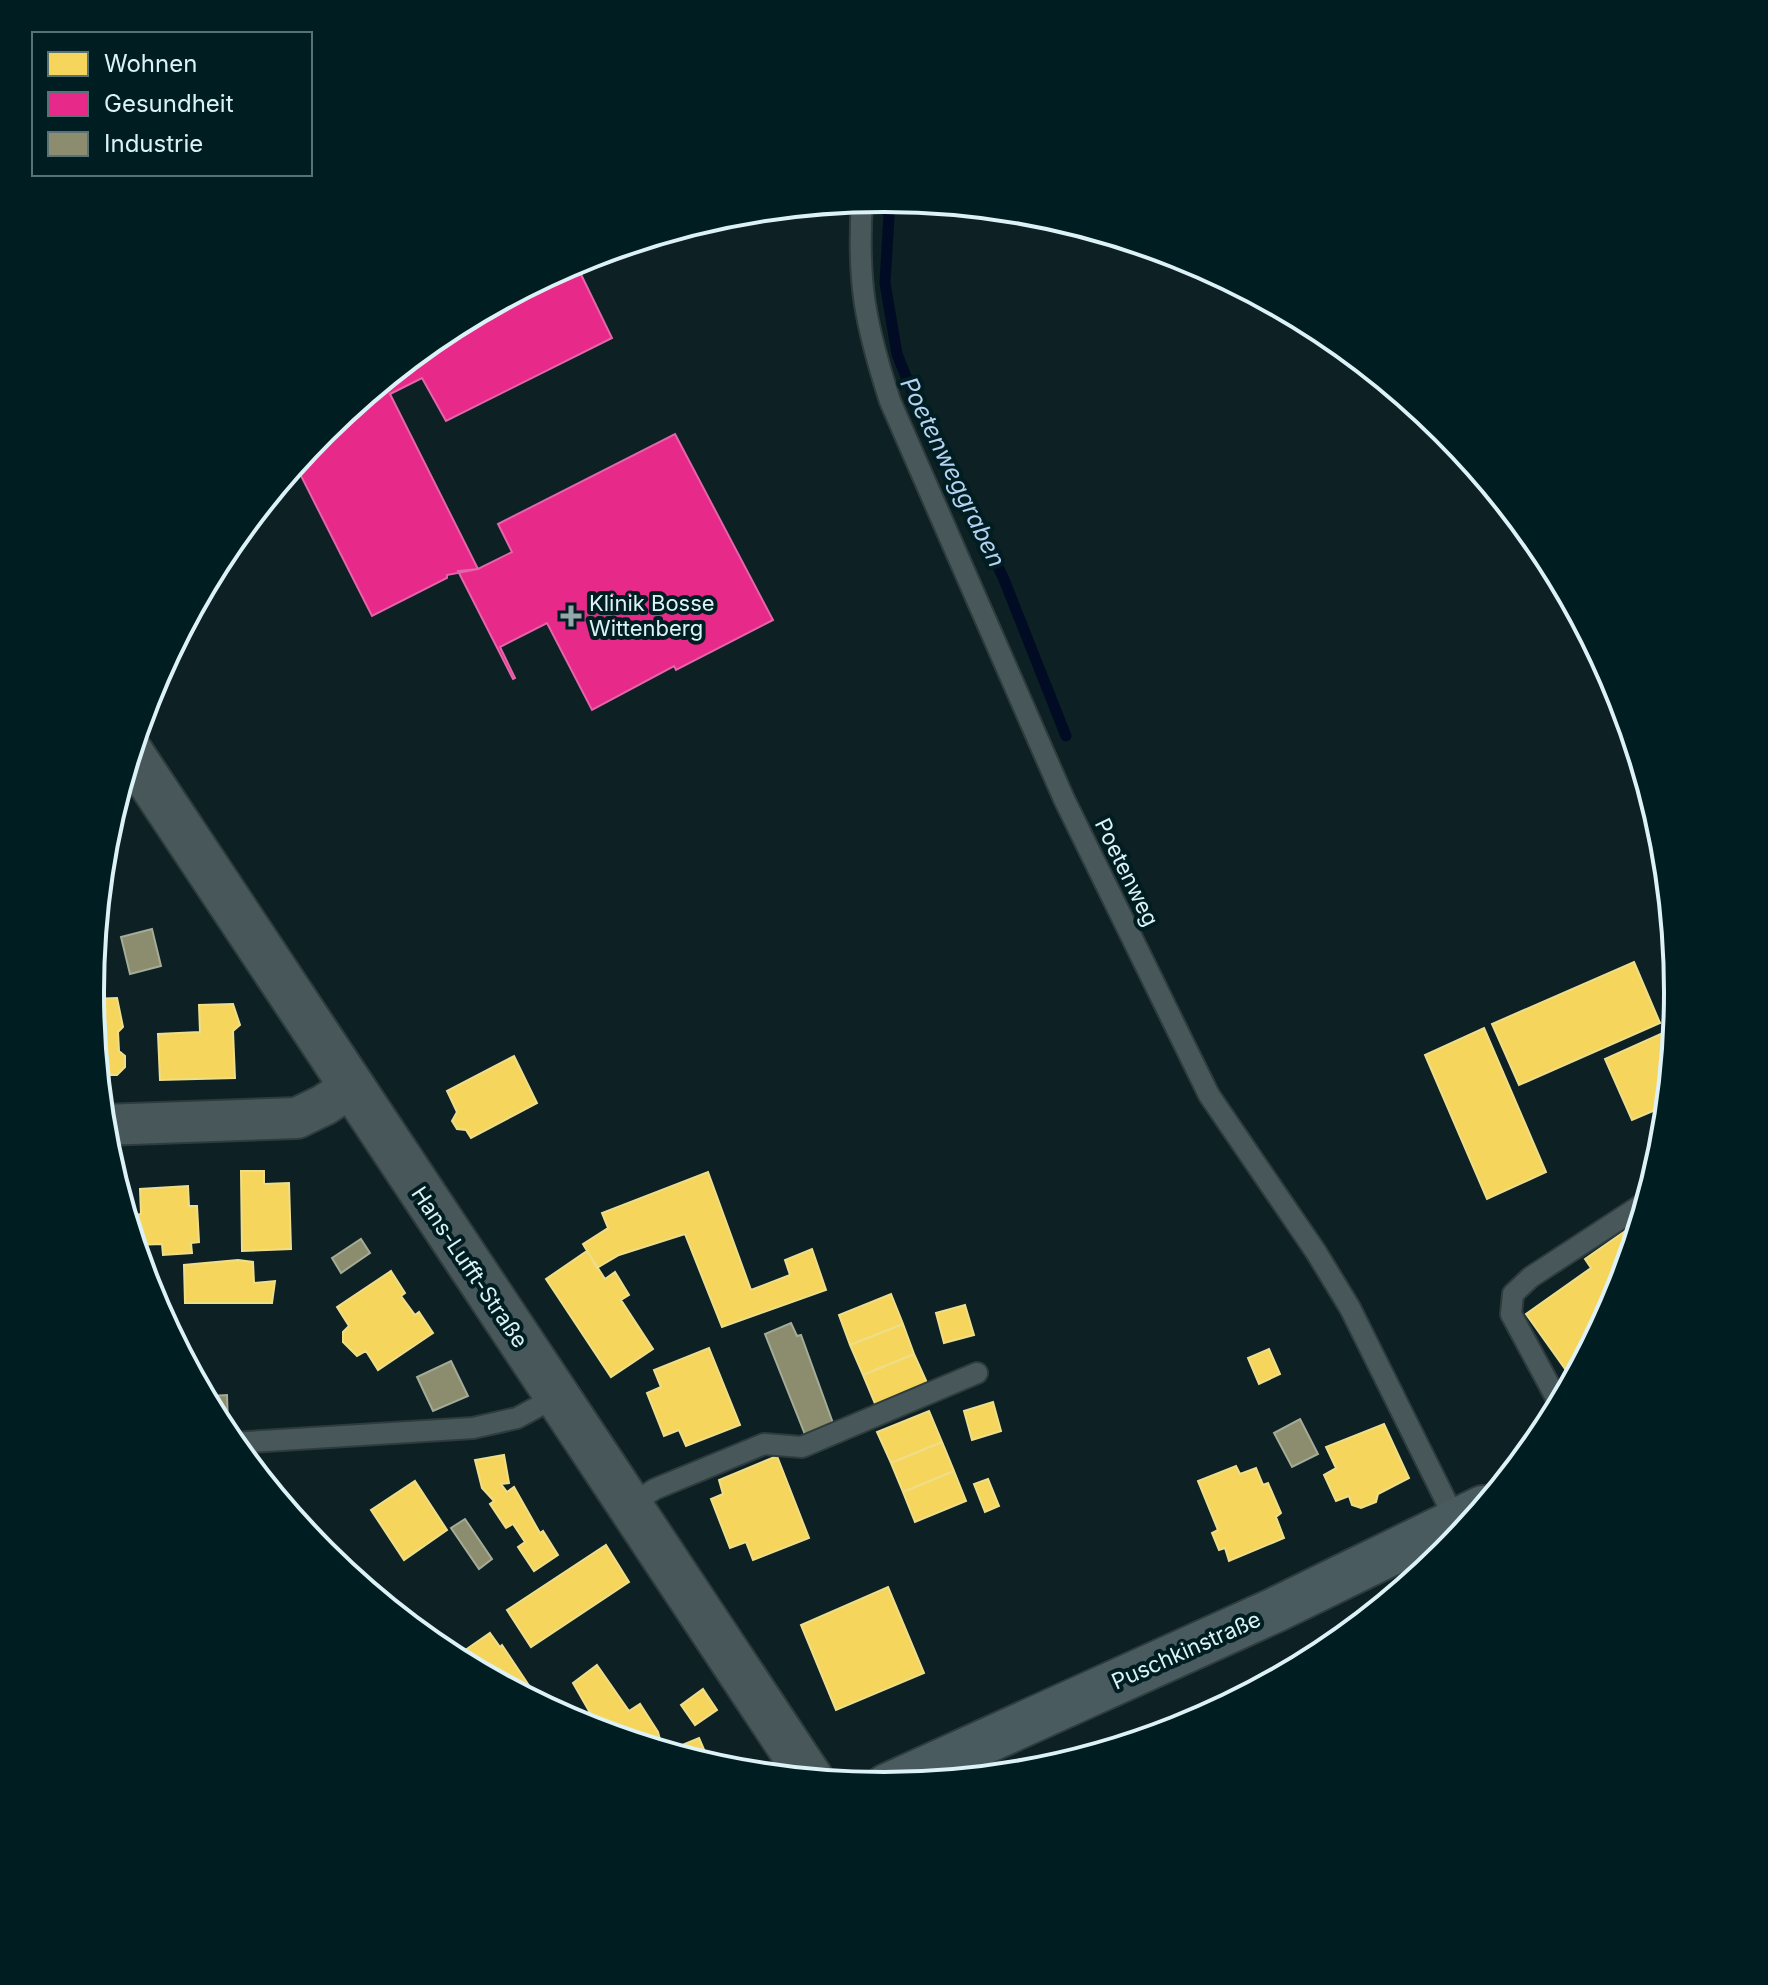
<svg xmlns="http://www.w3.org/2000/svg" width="1768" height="1985" font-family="Inter,sans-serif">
  <rect width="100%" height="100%" fill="#0d2023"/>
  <path fill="#f6d55c" stroke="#eede8a" stroke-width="2" d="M1634,962L1660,1023L1519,1085L1492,1024Z
    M117,998L123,1027L118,1032L119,1051L125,1056V1067L117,1075H106L98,1070L91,999Z
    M233,1004L240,1025L233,1031L235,1078L160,1080L158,1034L200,1032L199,1005Z
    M1484,1028L1546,1172L1487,1199L1425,1055Z
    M1665,1032L1672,1049L1667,1105L1632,1120L1605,1059Z
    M514,1056L537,1103L471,1138L466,1130L457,1129L452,1121L457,1112L447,1091Z
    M241,1171H264V1184L289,1183L291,1249L242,1251Z
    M708,1172L751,1290L790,1275L785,1260L812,1249L826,1290L722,1327L685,1234L619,1255L597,1268L583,1244L608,1228L602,1213Z
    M188,1186L189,1206H197L199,1242L191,1243L192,1253L163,1255L162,1244L136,1245L134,1215L141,1214L140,1189Z
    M1641,1220L1617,1297L1573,1380L1526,1314L1591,1268L1585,1259Z
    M587,1251L605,1279L615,1272L629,1295L621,1300L653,1349L611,1377L546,1279Z
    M238,1260L253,1262L254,1283L275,1281L272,1303H185L184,1265Z
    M391,1271L405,1293L401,1296L415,1315L419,1312L433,1333L378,1370L366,1351L357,1356L343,1342V1332L349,1326L337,1307Z
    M891,1294L903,1324L850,1345L839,1315Z
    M965,1305L974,1335L944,1343L936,1313Z
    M903,1324L914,1354L863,1375L850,1345Z
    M709,1348L740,1425L686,1446L679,1430L664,1436L647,1393L661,1387L654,1370Z
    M1269,1349L1280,1374L1259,1384L1248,1358Z
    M914,1354L928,1385L876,1406L863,1375Z
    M993,1402L1001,1431L972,1440L964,1411Z
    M929,1411L942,1442L891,1463L877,1432Z
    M1384,1424L1409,1478L1378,1494L1376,1502L1361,1508L1352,1505L1349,1496L1336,1501L1324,1475L1336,1468L1326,1447Z
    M942,1442L954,1471L903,1492L891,1463Z
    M504,1455L509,1483L501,1484L507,1492L514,1487L540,1533L543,1531L558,1555L534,1571L518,1547L525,1542L513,1524L506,1528L490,1504L494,1501L482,1488L475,1460Z
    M777,1456L809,1538L753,1560L746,1542L730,1548L711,1499L723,1494L719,1480Z
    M1236,1466L1240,1474L1256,1468L1263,1485L1268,1483L1281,1513L1276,1517L1284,1538L1229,1561L1225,1548L1219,1550L1212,1533L1218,1530L1198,1481Z
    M954,1471L966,1501L915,1522L903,1492Z
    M988,1479L999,1506L985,1512L974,1484Z
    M415,1481L447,1530L404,1560L371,1510Z
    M606,1545L629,1582L531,1647L507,1610Z
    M888,1587L924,1673L836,1710L801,1625Z
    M490,1633L500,1647L502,1645L542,1705L470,1667L461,1653Z
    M597,1665L629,1711L640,1704L658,1732L663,1751L601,1732L573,1683Z
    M703,1689L717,1710L695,1725L681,1705Z
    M699,1738L711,1766L665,1752Z"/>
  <path fill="#e7298a" stroke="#e465aa" stroke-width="2" d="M575,262L612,338L446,421L422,378L390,394L478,569L447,575V578L372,616L295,464L323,431L344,413L371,400L368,394L443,332Z
    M675,434L773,620L676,670L674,666L592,710L547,623L500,647L515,678L513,679L458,571L478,569L512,552L498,524Z"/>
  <path fill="#8c8c6e" stroke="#a4ab97" stroke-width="2" d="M152,929L161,966L130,974L121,937Z
    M361,1239L370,1253L341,1273L332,1258Z
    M791,1323L797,1336L801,1335L834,1426L806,1437L765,1334Z
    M451,1361L468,1396L433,1411L417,1377Z
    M227,1395L228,1424L219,1425L211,1410V1396Z
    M1300,1419L1318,1454L1292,1467L1274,1433Z
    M465,1519L492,1559L479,1569L451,1528Z"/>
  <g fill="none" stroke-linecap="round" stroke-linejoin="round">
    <path stroke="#010b24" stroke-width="11" d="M890,199L885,283L897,354L922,417L1003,577L1066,736"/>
    <g stroke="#2f3c3e" stroke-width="24">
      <path id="service" d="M862,201C857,282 865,324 890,401L1064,799L1209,1095L1316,1252L1350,1308L1457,1523
        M1560,1405L1511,1314L1513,1294L1531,1277L1646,1202
        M232,1443L473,1428L517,1418L556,1397
        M630,1505L655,1489L764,1444L802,1447L977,1373"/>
    </g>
    <g stroke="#2f3c3e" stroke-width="44">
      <path id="minor" d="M103,1125L297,1118L324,1105L350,1088"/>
    </g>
    <g stroke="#2f3c3e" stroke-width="48">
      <path id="tertiary" d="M131,753L811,1779"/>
    </g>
    <g stroke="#2f3c3e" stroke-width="48">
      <path id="secondary" d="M887,1786L1275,1610L1483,1508"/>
    </g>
    <use href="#service" stroke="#48585a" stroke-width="20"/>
    <use href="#minor" stroke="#48585a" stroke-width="40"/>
    <use href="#tertiary" stroke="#48585a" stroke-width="44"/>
    <use href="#secondary" stroke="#495b5e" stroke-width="44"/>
  </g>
  <path fill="#94a8ac" stroke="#001d21" stroke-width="3" d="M567 604h8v8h8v8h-8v8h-8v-8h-8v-8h8z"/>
  <g text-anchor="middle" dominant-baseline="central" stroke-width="8" stroke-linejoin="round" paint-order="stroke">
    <g font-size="22" fill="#dcf2f6" stroke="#001d21" text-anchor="start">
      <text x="589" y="603">Klinik Bosse<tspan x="589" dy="25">Wittenberg</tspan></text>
    </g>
    <g font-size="22" fill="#dcf2f6" stroke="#001d21">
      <text transform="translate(1127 872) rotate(64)">Poetenweg</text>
      <text transform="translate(470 1267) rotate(56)">Hans-Lufft-Straße</text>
      <text transform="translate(1186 1650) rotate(-24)">Puschkinstraße</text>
    </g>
    <g font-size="24" font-style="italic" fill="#b6d2f3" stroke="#001d21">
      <text transform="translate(953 472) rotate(64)">Poetenweggraben</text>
    </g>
  </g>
  <path d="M0 0H1768V1985H0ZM104 992a780 780 0 1 1 1560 0a780 780 0 1 1-1560 0Z" fill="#001d21" fill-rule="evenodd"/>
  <path fill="none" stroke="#dcf2f6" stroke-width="4" d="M104 992a780 780 0 1 1 1560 0a780 780 0 1 1-1560 0Z"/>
  <rect x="32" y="32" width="280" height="144" fill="#001d21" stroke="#587276" stroke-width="2"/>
  <rect x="48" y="52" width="40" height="24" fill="#f6d55c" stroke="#587276" stroke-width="2"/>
  <text x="104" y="72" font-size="24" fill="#dcf2f6">Wohnen</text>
  <rect x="48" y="92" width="40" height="24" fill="#e7298a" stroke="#587276" stroke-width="2"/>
  <text x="104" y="112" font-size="24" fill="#dcf2f6">Gesundheit</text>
  <rect x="48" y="132" width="40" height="24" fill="#8c8c6e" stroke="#587276" stroke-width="2"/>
  <text x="104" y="152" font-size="24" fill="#dcf2f6">Industrie</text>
</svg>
